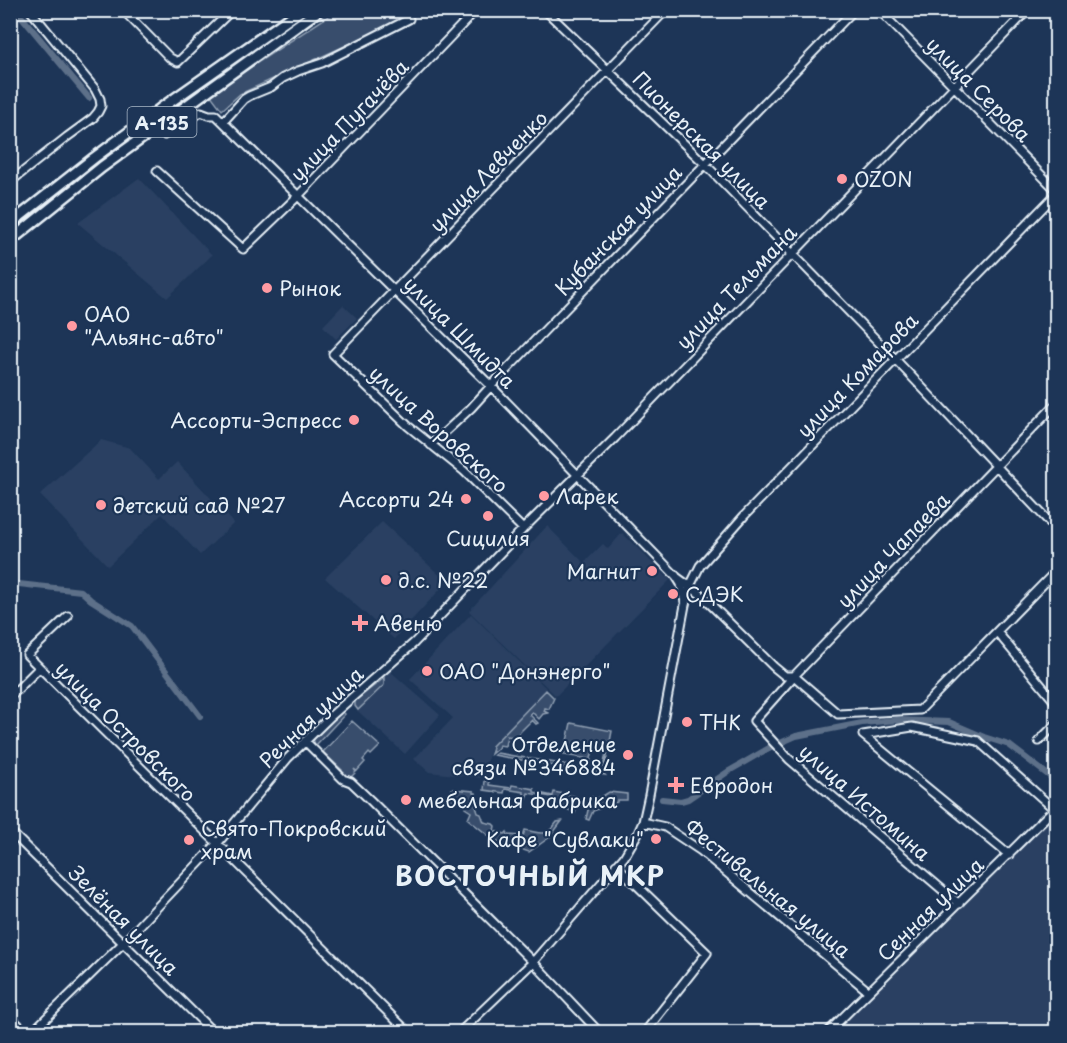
<svg xmlns="http://www.w3.org/2000/svg" width="1067" height="1043" font-family="'Playpen Sans',sans-serif">
  <rect width="100%" height="100%" fill="#1d3557"/>
  <filter id="ink" filterUnits="userSpaceOnUse"><feTurbulence type="fractalNoise" baseFrequency=".0167" numOctaves="2"/><feDisplacementMap in="SourceGraphic" scale="12" xChannelSelector="R" yChannelSelector="G"/><feConvolveMatrix kernelMatrix="1 2 1 2 8 2 1 2 1" color-interpolation-filters="sRGB"/></filter>
  <g filter="url(#ink)">
    <path fill="#2a4162" d="M139,178L212,255L167,298L78,223Z
      M343,305L357,318L336,339L323,326Z
      M101,440L130,448L159,479L177,462L234,523L200,555L162,514L108,566L40,495Z
      M382,522L447,582L394,639L325,578Z
      M547,526L584,563L603,544L608,549L622,533L670,580L556,696L469,611Z
      M471,614L547,689L492,746L481,778L429,772L414,759L453,718L410,679Z
      M390,671L440,715L405,754L349,703Z
      M1056,807V1032H833L1011,856Z"/>
    <path fill="#374d6c" stroke="#909fb2" stroke-width="1.5" d="M336,11H421L240,94L222,110L210,94Z
      M384,678V685L358,710L355,706V701Z
      M546,690L554,698L549,709L545,708L544,711L548,713L543,714L539,719L532,712L530,715L538,723L536,724L532,720L515,737L507,736L505,746L499,745L498,748L491,754L493,748L492,746Z
      M342,711L345,714L315,746L313,738Z
      M352,721L380,746L371,755L369,753L363,760L365,762L357,771L354,769L356,772L350,778H348L341,771L342,770L323,752Z
      M571,723L612,731L605,767H602V764H604L607,747L594,745L590,763L597,765L596,766L588,764L589,759L564,755Z
      M497,753L568,765L576,768L603,773L605,775L494,755Z
      M485,781H489V785L511,788L512,785L534,789V792L553,796L554,792L575,796L573,808L576,810L575,813L552,802V797L528,793L526,798L524,796V792L505,789L504,793L484,790Z
      M452,789L474,791V793H476L475,803L478,813L481,814L484,822L493,824L495,826L494,831L505,834L507,832L508,835L523,836L525,830C542,833 546,838 557,822L562,821L550,837L529,852L494,840L468,819L471,812L465,808V803L451,801Z
      M609,792L627,794V800H617V802L593,811L589,820L586,819L591,797C600,799 602,797 609,792Z"/>
    <g fill="none" stroke-linecap="round" stroke-linejoin="round">
      <path stroke="#5d7089" stroke-width="6" d="M16,10L89,98
        M10,583L81,591L91,600L132,626L200,716
        M662,799L681,801L688,799L729,771L769,748L796,736L862,723L897,720L949,722L984,737L1009,745L1056,781"/>
      <g stroke="#e8f1f8" stroke-width="11">
        <path id="minor" d="M123,10L170,58L178,62L232,10
          M545,10L705,164L895,359L1056,529
          M879,10L1056,190
          M10,45L11,44
          M223,122L244,99L249,96L271,87L283,78L298,71L322,63L409,19
          M164,135L201,112L209,115H216L491,386L676,576L681,584L685,602
          M157,171L243,249L298,196L476,10
          M10,182L67,137L93,118L98,112L101,106L100,99L95,89L30,10
          M431,445L471,408L491,386L854,10
          M523,529L464,471L408,426L333,354L666,10
          M678,578L700,594L774,667L785,676H794L838,714L920,710L1056,571
          M68,616L27,655L408,1032
          M997,632L1056,703
          M10,697L39,668
          M863,735L1009,855
          M305,741L343,779L351,782L370,800L533,962L599,1032
          M1039,741L1056,724
          M643,822L665,827L701,851L868,991
          M10,831L213,1032
          M616,865L707,953L645,1032
          M959,904L789,759L754,721L794,676L1056,404
          M10,1017L26,1032
          M32,1032L123,943L217,844L288,758L331,716L414,643L523,529L615,438L1028,10
          M460,1032L533,962L624,857L638,833L643,822L649,795L685,605L690,586L700,566L744,516L1056,194
          M828,1032L1054,809L978,741L912,727L863,735"/>
      </g>
      <g stroke="#e8f1f8" stroke-width="14">
        <path id="highway" d="M10,224L94,158L160,109L301,10
          M10,241L102,167L319,10"/>
      </g>
      <use href="#minor" stroke="#1d3557" stroke-width="7"/>
      <use href="#highway" stroke="#1d3557" stroke-width="9"/>
    </g>
  </g>
  <g fill="#ff9aa2" stroke="#1d3557" stroke-width="2">
    <circle cx="842" cy="179" r="6"/>
    <circle cx="267" cy="288" r="6"/>
    <circle cx="72" cy="326" r="6"/>
    <circle cx="354" cy="420" r="6"/>
    <circle cx="544" cy="496" r="6"/>
    <circle cx="466" cy="499" r="6"/>
    <circle cx="101" cy="505" r="6"/>
    <circle cx="488" cy="516" r="6"/>
    <circle cx="652" cy="571" r="6"/>
    <circle cx="386" cy="580" r="6"/>
    <circle cx="673" cy="594" r="6"/>
    <path d="M357 614h6v6h6v6h-6v6h-6v-6h-6v-6h6z"/>
    <circle cx="427" cy="671" r="6"/>
    <circle cx="687" cy="722" r="6"/>
    <circle cx="628" cy="755" r="6"/>
    <path d="M673 776h6v6h6v6h-6v6h-6v-6h-6v-6h6z"/>
    <circle cx="406" cy="800" r="6"/>
    <circle cx="656" cy="839" r="6"/>
    <circle cx="189" cy="840" r="6"/>
  </g>
  <g text-anchor="middle" dominant-baseline="central" stroke-width="4.5" stroke-linejoin="round" paint-order="stroke">
    <rect fill="#1d3557" stroke="#abb9c8" stroke-width="1.5" x="127.5" y="107" width="69" height="30" rx="4.5"/>
    <g font-size="18" font-weight="bold" fill="#e8f1f8">
      <text x="162" y="122">А-135</text>
    </g>
    <g font-size="20" fill="#e8f1f8" stroke="#1d3557">
      <text transform="translate(979 89) rotate(45)">улица Серова</text>
      <text transform="translate(349 120) rotate(-46)">улица Пугачёва</text>
      <text transform="translate(702 140) rotate(45)">Пионерская улица</text>
      <text transform="translate(488 171) rotate(-46)">улица Левченко</text>
      <text transform="translate(618 230) rotate(-46)">Кубанская улица</text>
      <text transform="translate(736 287) rotate(-46)">улица Тельмана</text>
      <text transform="translate(460 332) rotate(45)">улица Шмидта</text>
      <text transform="translate(857 375) rotate(-46)">улица Комарова</text>
      <text transform="translate(439 429) rotate(42)">улица Воровского</text>
      <text transform="translate(893 550) rotate(-46)">улица Чапаева</text>
      <text transform="translate(311 717) rotate(-44)">Речная улица</text>
      <text transform="translate(126 731) rotate(45)">улица Островского</text>
      <text transform="translate(865 802) rotate(41)">улица Истомина</text>
      <text transform="translate(768 888) rotate(39)">Фестивальная улица</text>
      <text transform="translate(930 909) rotate(-44)">Сенная улица</text>
      <text transform="translate(124 920) rotate(45)">Зелёная улица</text>
    </g>
    <g font-size="20" fill="#e8f1f8" stroke="#1d3557" text-anchor="start">
      <text x="854" y="179">OZON</text>
      <text x="279" y="288">Рынок</text>
      <text x="84" y="314">ОАО<tspan x="84" dy="23">"Альянс-авто"</tspan></text>
      <text x="342" y="420" text-anchor="end">Ассорти-Эспресс</text>
      <text x="556" y="496">Ларек</text>
      <text x="454" y="499" text-anchor="end">Ассорти 24</text>
      <text x="113" y="505">детский сад №27</text>
      <text x="488" y="538" text-anchor="middle">Сицилия</text>
      <text x="640" y="571" text-anchor="end">Магнит</text>
      <text x="398" y="580">д.с. №22</text>
      <text x="685" y="594">СДЭК</text>
      <text x="374" y="623">Авеню</text>
      <text x="439" y="671">ОАО "Донэнерго"</text>
      <text x="699" y="722">ТНК</text>
      <text x="616" y="744" text-anchor="end">Отделение<tspan x="616" dy="23">связи №346884</tspan></text>
      <text x="690" y="785">Евродон</text>
      <text x="418" y="800">мебельная фабрика</text>
      <text x="201" y="828">Свято-Покровский<tspan x="201" dy="23">храм</tspan></text>
      <text x="644" y="839" text-anchor="end">Кафе "Сувлаки"</text>
    </g>
    <g font-size="26" font-weight="bold" letter-spacing="1.5" fill="#e8f1f8" stroke="#1d3557">
      <text x="530" y="875">ВОСТОЧНЫЙ МКР</text>
    </g>
  </g>
  <rect width="1067" height="1043" fill="none" stroke="#1d3557" stroke-width="36"/>
  <rect x="18" y="18" width="1031" height="1007" fill="none" stroke="#e8f1f8" stroke-width="2" filter="url(#ink)"/>
</svg>
